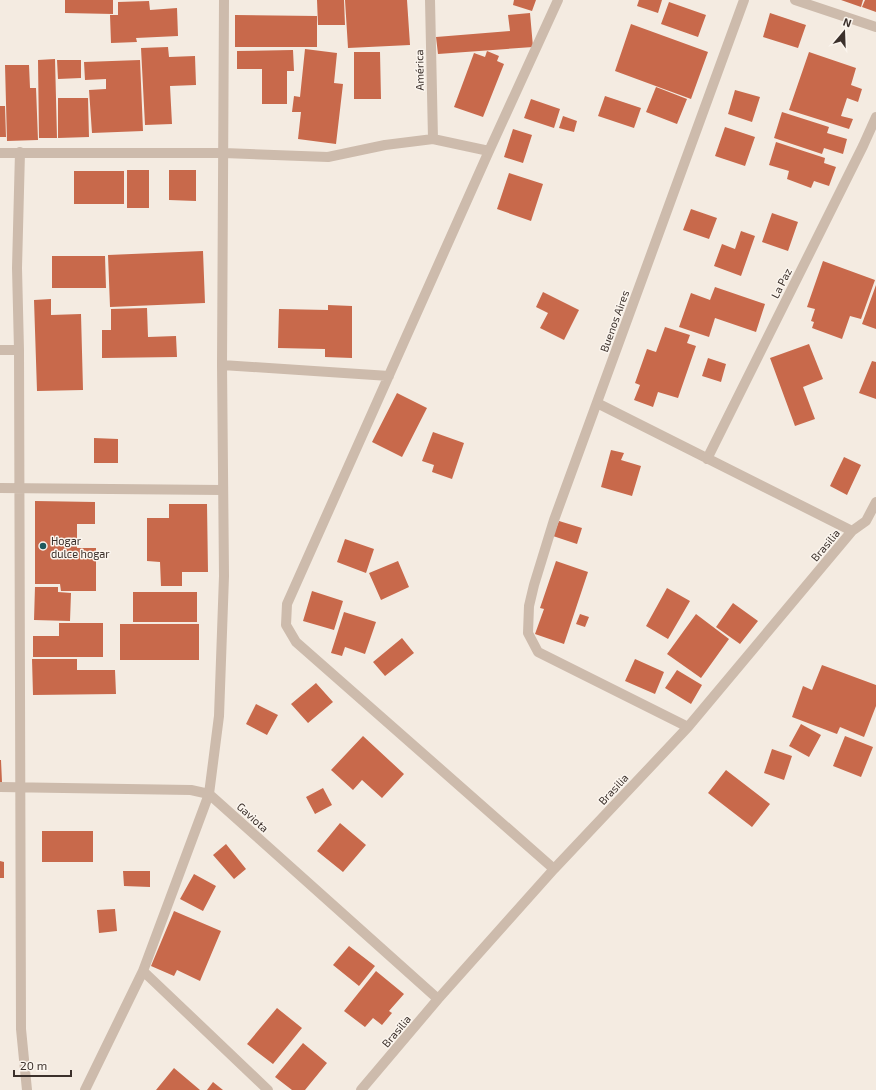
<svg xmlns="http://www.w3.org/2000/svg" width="876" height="1090" font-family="'Exo 2',sans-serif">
  <rect width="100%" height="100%" fill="#f4ebe1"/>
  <path fill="#c8694b" d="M65,0H113V14L65,13Z
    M317,0H344L345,25H318Z
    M345,0H407L410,45L348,48Z
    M514,0H536L532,11L513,5Z
    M639,0H662L658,13L637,6Z
    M841,0H863L861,7Z
    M865,0H876V12L862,7Z
    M149,1L150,10L177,8L178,36L136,38L137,42L111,43L110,15H118V2Z
    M669,2L706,15L698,37L661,24Z
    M530,13L533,47L438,54L436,37L510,31L508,15Z
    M770,13L806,25L798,48L763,37Z
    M235,15L317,16V47H235Z
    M631,24L708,52L691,99L615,71Z
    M168,47L169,57L195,56L196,85L170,86L172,124L145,125L141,48Z
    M305,49L337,53L334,83L343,84L336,144L298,139L301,112H292L294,96L300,97Z
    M293,50L294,71H287V104H262V69H237V51Z
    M487,51L499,56L497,61L504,64L483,117L454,107L474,53L485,57Z
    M354,52H380L381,99H354Z
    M809,52L856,68L851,85L862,89L858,102L847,98L841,116L853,119L849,129L789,110Z
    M55,59L57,138H39L38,60Z
    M57,60H81V78L58,79Z
    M140,60L143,131L92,133L89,90L106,89V79L85,80L84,62Z
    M5,65H29L30,88H36L38,140L7,141Z
    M656,87L687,99L677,124L646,112Z
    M735,90L760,97L752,122L728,114Z
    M605,96L641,108L634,128L598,116Z
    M58,98H88L89,137L58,138Z
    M531,99L560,109L554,128L524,118Z
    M0,106H5L6,137H0Z
    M782,112L829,127L827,133L847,139L843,154L824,148L822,154L774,138Z
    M563,116L577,121L574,132L559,128Z
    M725,127L755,137L745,166L715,156Z
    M513,129L532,135L523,163L504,157Z
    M776,142L825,158L824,163L836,167L829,186L814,181L811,188L787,179L789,171L769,165Z
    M127,170H149V208H127Z
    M169,170H196V201L169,200Z
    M74,171H124V204H74Z
    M509,173L543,184L531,221L497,209Z
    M691,209L717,218L709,239L683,230Z
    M772,213L798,222L788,251L762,242Z
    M741,231L755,236L741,276L714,266L722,244L735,249Z
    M203,251L205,303L110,307L108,255Z
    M52,256H105L106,288H52Z
    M823,261L875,280L861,319L850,316L842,339L812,328L814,322L811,321L815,309L807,307Z
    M876,285V329L862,324Z
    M715,287L765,304L756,332L715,318L709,337L679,327L691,293L710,300Z
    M543,292L579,310L564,340L540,328L548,313L536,307Z
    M51,299V315L81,314L83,390L37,391L34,300Z
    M328,305L352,306V358L325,357V349L278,348L279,309L328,310Z
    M147,308L148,337L176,336L177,357L102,358V330H111V309Z
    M665,327L690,335L687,343L696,346L678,398L658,392L653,407L634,400L640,385L635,383L647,349L656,352Z
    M809,344L823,379L803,387L815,419L795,426L770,358Z
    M708,358L726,364L721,382L702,376Z
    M872,361L876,362V399L859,393Z
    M397,393L427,408L402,457L372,442Z
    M433,432L464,443L452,479L432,472L434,465L422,461Z
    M94,438L118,439V463H94Z
    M611,450L624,453L621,460L641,466L632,496L601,487Z
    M844,457L861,465L847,495L830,486Z
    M35,501L95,502V524H77V548H96V591H61L60,584H35Z
    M169,504H207L208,572H182V586H161L160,562L147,561V518H169Z
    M559,521L582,528L577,544L553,536Z
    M345,539L374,549L366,573L337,562Z
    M398,561L409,587L381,600L369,573Z
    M556,561L588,572L564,644L535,634L544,609L540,608Z
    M35,587H58V592L71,593L70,621L34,620Z
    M667,588L690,601L668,639L646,626Z
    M312,591L343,601L334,630L303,621Z
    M133,592H197V622H133Z
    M733,603L758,621L740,644L716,627Z
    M344,612L376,622L365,654L345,647L342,656L331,653Z
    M580,614L589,617L585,627L576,624Z
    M696,614L729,639L701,678L667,654Z
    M59,623H103V657H33V636H59Z
    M120,624H199V660H120Z
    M402,638L414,653L385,676L373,662Z
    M32,659H77V670H115L116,694L33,695Z
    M635,659L664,672L655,694L625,681Z
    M822,665L876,685V706L864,737L840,727L837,734L792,717L803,686L812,690Z
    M677,670L702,685L691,704L665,688Z
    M316,683L333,702L308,723L291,704Z
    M256,704L278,715L267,735L246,724Z
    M801,724L821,735L809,757L789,746Z
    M363,736L404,774L382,798L362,780L353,790L331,770Z
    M845,736L873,747L861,777L833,766Z
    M772,749L792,756L784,780L764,773Z
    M0,760H1L2,782H0Z
    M726,770L770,804L752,827L708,793Z
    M323,788L332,805L315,814L306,797Z
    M340,823L366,845L343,872L317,851Z
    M42,831H93V862H42Z
    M226,844L246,869L234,879L213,855Z
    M0,861L4,862V878H0Z
    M123,871H150V887L124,886Z
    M194,874L216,886L203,911L180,899Z
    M115,909L117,931L99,933L97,910Z
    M174,911L221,931L200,981L177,970L174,976L151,966Z
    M349,946L375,966L359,986L333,965Z
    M376,971L404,994L389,1011L392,1013L382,1025L373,1018L365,1027L344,1011Z
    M277,1008L302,1028L273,1064L247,1044Z
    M303,1043L327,1063L305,1090H292L275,1077Z
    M174,1068L200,1090H156Z
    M213,1082L223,1090H207Z"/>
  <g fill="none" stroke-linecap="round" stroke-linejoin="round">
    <path stroke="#cdbbac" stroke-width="10" d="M430,0L433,139
      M795,0L876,27
      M20,152L17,268L19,350L21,1029L27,1090
      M0,153H224L328,157L385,145L433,139L489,151
      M0,350H19
      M222,365L389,376
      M597,403L852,531
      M707,459L863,146L876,117
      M0,488L222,490
      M688,727L538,652L528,633L529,606L534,585L554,520L744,0
      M0,787L191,790L209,794L438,999
      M554,869L296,642L286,625L287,604L489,151L558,0
      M143,971L268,1090
      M85,1090L143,971L209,794L219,716L224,576L222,365L224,0
      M361,1090L438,999L554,869L688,727L852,531L866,521L876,502"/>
  </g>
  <circle fill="#1f5a5e" stroke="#fbf5ee" stroke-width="1.5" cx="43" cy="546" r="4"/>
  <g text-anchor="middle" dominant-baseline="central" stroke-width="3" stroke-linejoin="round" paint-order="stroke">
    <g font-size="11" fill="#3b302b" stroke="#fbf5ee">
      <text transform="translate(419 70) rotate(-91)">América</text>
      <text transform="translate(781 283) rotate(-63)">La Paz</text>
      <text transform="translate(614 321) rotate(-70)">Buenos Aires</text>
      <text transform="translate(825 545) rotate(-50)">Brasilia</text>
      <text transform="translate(613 789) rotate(-47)">Brasilia</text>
      <text transform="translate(253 817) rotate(42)">Gaviota</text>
      <text transform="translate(396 1031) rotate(-50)">Brasilia</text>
    </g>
    <g font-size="11" fill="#3b302b" stroke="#fbf5ee" text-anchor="start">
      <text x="51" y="540">Hogar<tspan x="51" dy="13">dulce hogar</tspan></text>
    </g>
  </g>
  <g transform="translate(844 32) rotate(19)" stroke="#fbf5ee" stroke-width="3" paint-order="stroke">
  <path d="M0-3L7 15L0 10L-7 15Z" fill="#3b302b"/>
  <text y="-6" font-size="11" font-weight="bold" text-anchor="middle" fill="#3b302b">N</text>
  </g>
  <path d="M14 1070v6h57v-6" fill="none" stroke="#3b302b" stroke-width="2"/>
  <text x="20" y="1070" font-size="12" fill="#3b302b" stroke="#fbf5ee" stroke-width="3" paint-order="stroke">20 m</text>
</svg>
